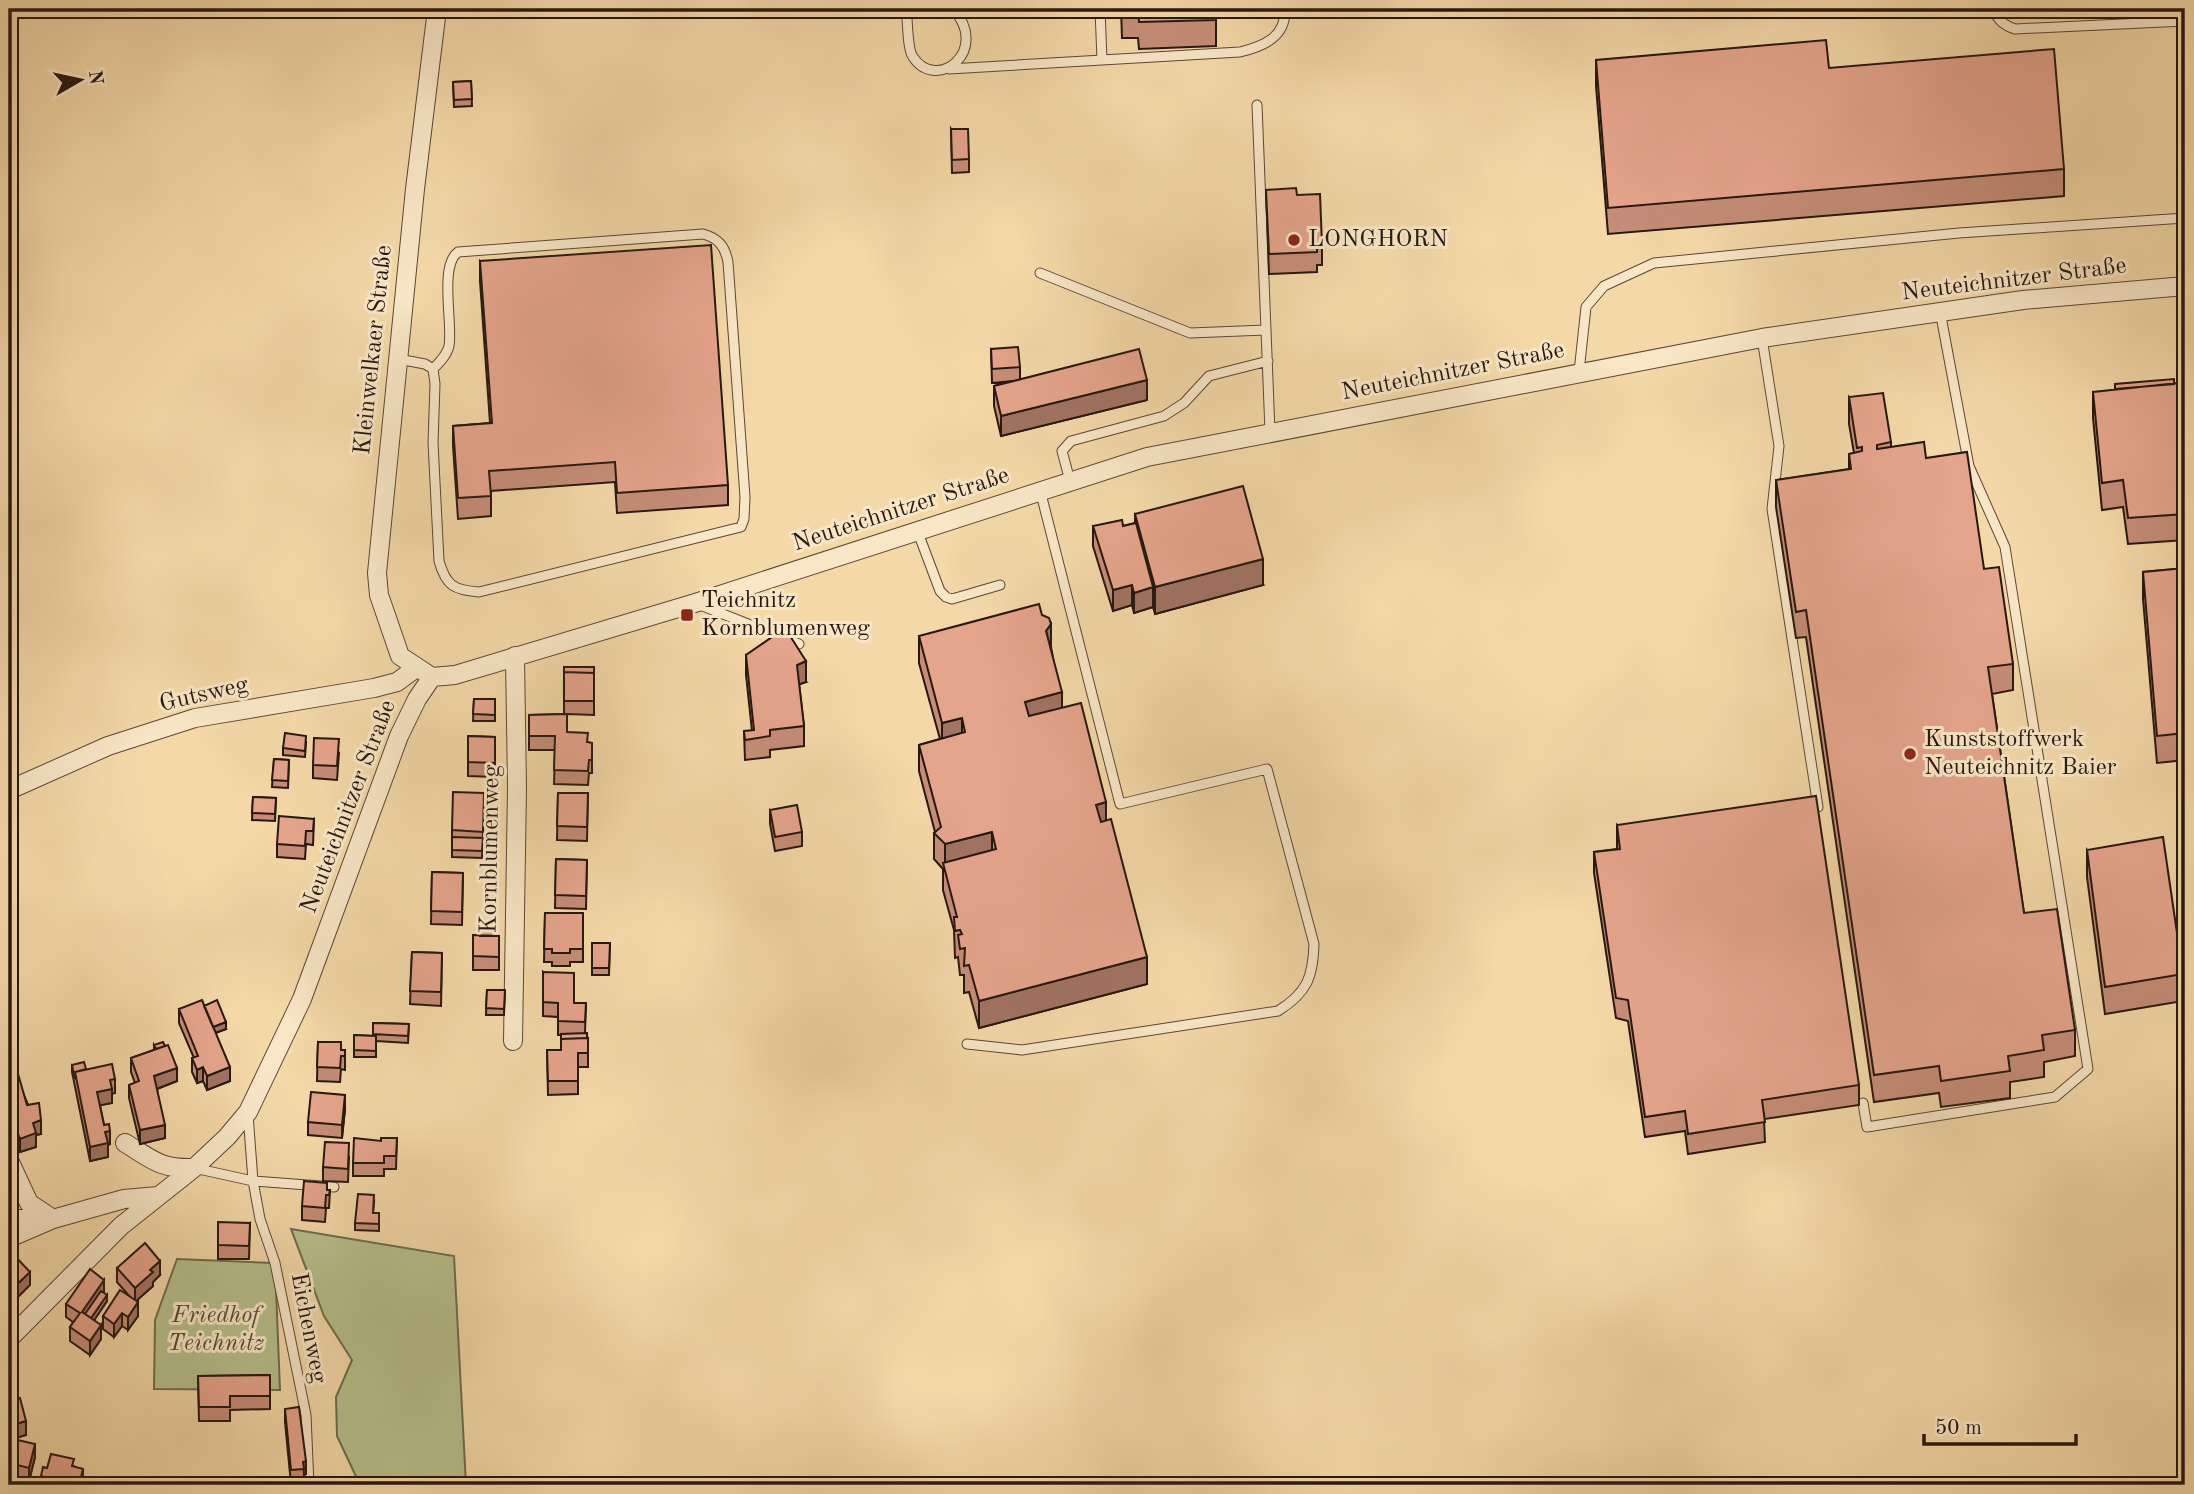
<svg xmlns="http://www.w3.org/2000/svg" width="2194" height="1494" font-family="'Old Standard TT',serif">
  <rect width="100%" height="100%" fill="#f4d8a8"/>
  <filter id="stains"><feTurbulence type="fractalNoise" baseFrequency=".00286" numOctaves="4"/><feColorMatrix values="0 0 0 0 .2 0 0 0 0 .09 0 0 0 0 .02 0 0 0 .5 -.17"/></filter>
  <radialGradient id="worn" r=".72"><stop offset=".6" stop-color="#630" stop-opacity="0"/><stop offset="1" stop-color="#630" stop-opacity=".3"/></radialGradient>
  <path fill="#b6c08c" stroke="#6f6c4e" stroke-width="2" d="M291,1229L454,1256L466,1485H360L337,1436L336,1397L352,1360L324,1316Z
    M177,1259L275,1263L280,1390L154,1389L155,1320Z"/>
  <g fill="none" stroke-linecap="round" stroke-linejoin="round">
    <g stroke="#5b4735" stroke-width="11">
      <path id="lane" d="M906,9C908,20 907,49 913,57C937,93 991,50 953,9
        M1100,9L1102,60
        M1993,9C1998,20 2003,25 2015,29L2185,21
        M949,69L1240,52C1264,46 1286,37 1285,9
        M1257,105L1266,330
        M1040,273L1190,333L1266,330L1270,432
        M1762,338L1779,446L1772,509L1818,807
        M398,359L425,364L433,369L435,384L433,443L439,561C446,586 454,590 479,592L741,527L744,519L745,497L728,262C725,246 718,238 703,234L458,252C439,266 453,323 449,346C447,355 439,363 433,369
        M1579,372L1586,307L1604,286L1654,263L1959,233L2185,218
        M1070,481L1062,451L1071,441L1164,416L1184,403L1209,376L1268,361
        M917,530L940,591L946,597L952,599L1000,585
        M700,605L799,644
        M967,1044L1022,1050L1278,1011C1307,993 1313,977 1314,944L1267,769L1120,804L1040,490
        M1863,1103L1867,1127L2055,1097L2088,1069L2005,547L1969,466L1940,311
        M248,1114L253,1181L260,1219L275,1263L306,1415L309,1485
        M194,1168L253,1181L334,1187"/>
    </g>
    <g stroke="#5b4735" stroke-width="20">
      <path id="street" d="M432,677L455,675L695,603L1147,457L1762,338L2023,300L2185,286
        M432,677L400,656L379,595L377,573L415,189L437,9
        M9,790L108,746L195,718L374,688L397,682L416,668
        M513,1041L517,788L515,656
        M125,1143C153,1160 160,1169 194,1168
        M9,1160L29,1203L53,1219L124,1199L158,1196
        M9,1219H53L9,1238
        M9,1339L121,1226L194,1168L227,1137L248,1112L302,999L399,736L417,699L432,677"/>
    </g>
    <use href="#lane" stroke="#f8e6c6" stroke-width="9"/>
    <use href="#street" stroke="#f8e6c6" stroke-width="18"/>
  </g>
  <path fill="#c58d78" stroke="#28170f" stroke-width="2" d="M1121,9H1216V46L1139,49L1138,38H1122Z
    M1596,60L1829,68L2064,169V196L1608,234L1596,86Z
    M471,81L472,106L454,107L453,82Z
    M951,129L969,159V172L952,173Z
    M1266,190L1297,195L1322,245V265H1317V272L1269,274Z
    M480,261L728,485V505L617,513L615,482L491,491V516L458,519L453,446V426L490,423L480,281Z
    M991,349L1020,367V380L1147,400L1001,436L994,406V386L1013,381L992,383Z
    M2093,392L2180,417H2185V540L2128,544L2123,507L2102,510L2093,418Z
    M1849,397L1891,442V447L1926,458L1984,569L2013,664V690L1992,694L2024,913L2075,1030V1056L2044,1062V1077L2010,1082V1098L1941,1107L1939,1093L1874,1102L1806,637L1796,638L1776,507V480L1849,469V454L1854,453L1849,424Z
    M1135,514L1263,585L1155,614L1153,607L1134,613L1132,605L1113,611L1093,546V526H1123L1135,523Z
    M2185,568V760L2157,763L2143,599V572Z
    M919,636L1051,647L1062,708L1106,820L1147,984L979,1028L969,992L964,993V975H960L958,957L955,958L954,930L943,890V869L934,859V833L935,832L919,771V745L940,739L919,663Z
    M746,655L806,682L799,684L804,726V746L770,750V757L745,760L744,731H752L746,675Z
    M564,667H594V715L567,714V732L587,742L592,743V773H589L588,785L554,784L555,750H529V715L564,714Z
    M474,699H495V721H473Z
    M468,736L495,737V777L468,776Z
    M306,742L305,757L283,755V748Z
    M339,753L337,780L313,778V765Z
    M274,759L289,760L288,788L272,787Z
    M558,793H588L587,841L557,840Z
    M253,797L276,798L275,821L252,820Z
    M484,807L482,858L452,857V830Z
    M770,810L802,832V846L775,851L770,824Z
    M314,819L313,845L306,844L305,859L277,857V844Z
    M1617,825L1859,1085V1105L1764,1119L1765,1142L1688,1154L1685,1131L1645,1137L1628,1021L1616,1018L1594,873V852L1617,849Z
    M2087,850L2183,974V1001L2105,1014L2087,877Z
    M556,859L587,860L586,909L555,908Z
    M432,872L463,873L462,925L431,924Z
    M545,913H583V962H570V966H552V962H544Z
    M473,935L499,936V970H473Z
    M592,943H610L609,975H592Z
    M412,952L442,953L441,1006L410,1004Z
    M543,972L574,1003H586L585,1033L588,1038V1067H578V1094L548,1095L547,1050H561V1035H558V1017L543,1016Z
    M487,990H505L504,1015H486Z
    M204,1006L226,1029L215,1033L230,1081L207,1090L203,1081L197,1083L192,1072V1058H194L179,1023V1009Z
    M373,1023L409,1024L408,1043L376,1041V1057H354V1035L373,1036Z
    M318,1042L341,1050H345V1070L341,1069L340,1082L317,1081Z
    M154,1045L177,1081L157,1089L165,1138L140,1144L129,1098V1085L135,1083L131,1072V1058L154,1050Z
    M9,1050L12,1068L41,1134L36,1135V1147L20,1152L15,1139L11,1140L9,1133Z
    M72,1065L115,1079V1093L112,1094V1103L100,1105L104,1125L110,1144L108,1145V1157L90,1161L72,1072Z
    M345,1109L342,1138L308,1135V1122Z
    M397,1138L396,1169H384V1176H353V1163L381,1141Z
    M349,1157L348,1182L323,1181V1167Z
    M327,1190H330L329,1208H326L325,1222L302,1220V1206Z
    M374,1202L373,1213H379V1231L355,1230V1223Z
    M250,1223L249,1259H218V1245Z
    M117,1268L160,1275L153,1282V1286L136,1301L138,1316L128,1330L122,1326L114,1337L103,1329V1316L131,1298L117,1282Z
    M104,1293L107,1301L94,1320L101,1339L90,1355L70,1341V1327L73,1322L66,1317V1304Z
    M270,1375V1409L230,1410V1421H199L198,1376Z
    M9,1401L26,1435L13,1439L35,1457L29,1481L9,1477Z
    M285,1409L306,1474L304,1475V1483L291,1484L285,1422Z
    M74,1466L83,1482L82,1485H41V1476L47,1468Z"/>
  <path fill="#a07362" stroke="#28170f" stroke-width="2" d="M1147,380V400L1001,436V416Z
    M1263,559V585L1155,614V587Z
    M1132,585V605L1113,611V590Z
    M1153,587V607L1134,613V593Z
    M1051,624V651L1046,631Z
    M806,661V682L797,685V665Z
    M1062,692V719L1025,729V702Z
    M962,718V745L942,750V723Z
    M1106,802V829L1096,831V805Z
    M992,832V858L945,871V844Z
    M1147,957V984L979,1028V1001Z
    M226,1022V1029L210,1035V1028Z
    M203,1067V1081L197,1083V1070Z
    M230,1067V1081L207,1090V1076Z
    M177,1068V1081L154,1090V1076Z
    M112,1089V1103L97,1106V1092Z
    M345,1095V1109L342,1138V1125Z
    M41,1120V1134L36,1135V1147L20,1152V1139L33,1123Z
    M165,1125V1138L140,1144V1130Z
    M15,1126V1139L11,1140V1127Z
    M110,1131V1144L108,1145V1157L90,1161V1147L105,1132Z
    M160,1261V1275L153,1282V1286L135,1302V1288L150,1270Z
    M30,1272V1285L9,1306V1292Z
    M104,1280V1293L88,1317L82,1312Z
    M107,1295V1301L91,1325V1318Z
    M138,1302V1316L128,1330V1317Z
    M122,1313V1326L114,1337V1324Z
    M101,1325V1339L90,1355V1341Z
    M26,1421V1435L9,1440V1426Z
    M35,1444V1457L29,1481V1468Z
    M306,1461V1474L304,1475L303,1462Z
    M83,1469V1482L82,1485H79Z"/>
  <path fill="#e5a48c" stroke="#28170f" stroke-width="2" d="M1122,9H1216V20L1139,22L1138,11L1122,12Z
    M1826,40L1829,68L2054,49L2064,169L1608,208L1596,60Z
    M471,81L472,99L454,100L453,82Z
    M951,129H968L969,159L952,160Z
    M1296,188L1297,195L1320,194L1322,245H1317V252L1269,254L1266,190Z
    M711,245L728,485L617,493L615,462L489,471L491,496L458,498L453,426L492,423L480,261Z
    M1018,347L1020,367L992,369L991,349Z
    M1139,349L1147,380L1001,416L994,386Z
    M2174,379V384L2115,389V384Z
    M2177,383L2180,417H2185V514L2128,518L2123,480L2102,483L2093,392Z
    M1883,393L1891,442L1877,445V449L1924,442L1926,458L1967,452L1984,569L1999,567L2013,664L1988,667L2024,913L2057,909L2075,1030L2042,1035L2044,1050L2008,1056L2010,1071L1941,1081L1939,1066L1874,1075L1806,610L1796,612L1776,480L1851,469L1849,454L1862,451V447L1857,448L1849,397Z
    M1243,486L1263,559L1155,587L1135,514Z
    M1122,520L1123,526L1136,523L1153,587L1134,593L1132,585L1113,590L1093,526Z
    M2185,568V733L2157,736L2143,572Z
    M1039,604L1042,615L1049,618L1051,624L1046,631L1062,692L1025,702L1029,716L1081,703L1106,802L1096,805L1101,822L1111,819L1147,957L979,1001L969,965L964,966L965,948L960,949L958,935L962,934L960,930L955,931L954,917H957L943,863L996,849L992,832L945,844L934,833L941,827L919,745L965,732L962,718L942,723L919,636Z
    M785,628L806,661L797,665L804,726L770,730V736L745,740L744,731L754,730L746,655Z
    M564,667H594V679V673L564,672Z
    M564,672L594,673V701H564Z
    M474,699H495V715L473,714Z
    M567,714V732L588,733L587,742L592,743V760H589L588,771L554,770L555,736H529V715Z
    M285,733L306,736L305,751L283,748Z
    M468,736L495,737V763L468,762Z
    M314,738L339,739L337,766L313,765Z
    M274,759L289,760L288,781L272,780Z
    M453,792L484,793L483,832L452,830Z
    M558,793H588L587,827L557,826Z
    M1816,796L1859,1085L1762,1100L1765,1122L1688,1134L1685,1111L1645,1117L1628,1000L1616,998L1594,852L1620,849L1617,825Z
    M253,797L276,798L275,814L252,813Z
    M797,805L802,832L775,837L770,810Z
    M279,816L314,819L313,831H306L305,846L277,844Z
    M452,837L483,838L482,851L452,850Z
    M2163,837L2183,974L2105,987L2087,850Z
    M556,859L587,860L586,896L555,895Z
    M432,872L463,873L462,912L431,911Z
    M545,913H583V949H570V953H552V949H544Z
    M480,931H496L495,936H480Z
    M473,935L499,936V957L473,956Z
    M592,943H610L609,968H592Z
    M412,952L442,953L441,992L410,991Z
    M543,972L574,973V1003H586L585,1022L558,1021V1003L543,1002Z
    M487,990H505L504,1009L486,1008Z
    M202,1000L230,1067L207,1076L203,1067L197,1070L192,1058L198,1056L179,1009Z
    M217,1000L226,1022L213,1027L204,1006Z
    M373,1023L409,1024L408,1036L373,1034Z
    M587,1033V1038L561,1039V1034Z
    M354,1035L376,1036V1051L354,1050Z
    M588,1038V1053H578V1081H548L547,1050H561V1039Z
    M163,1042L165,1046L156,1049L154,1045Z
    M318,1042H341V1050H345V1056H341L340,1068L317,1067Z
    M168,1045L177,1068L154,1076L165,1125L140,1130L129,1085L139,1081L131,1058Z
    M9,1050L12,1068L16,1067L27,1105L39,1103L41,1120L33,1123L36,1133L20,1139L15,1126L11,1127L9,1119L13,1118L9,1105Z
    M84,1062L86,1069L75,1072V1079L72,1065Z
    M112,1064L115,1079L110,1080L112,1089L97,1092L104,1125L109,1124L110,1131L105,1132L108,1143L90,1147L75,1072Z
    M311,1092L345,1095L342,1125L308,1122Z
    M354,1138L381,1141V1138H397L396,1156H384V1163H353Z
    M325,1142L349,1143L348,1169L323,1167Z
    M304,1181L327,1183V1190H330L329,1195H326L325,1208L302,1206Z
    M358,1194L374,1195L373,1213H379V1224L355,1223Z
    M218,1222L250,1223L249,1246L218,1245Z
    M145,1243L160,1261L150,1270L153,1272L135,1288L117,1268Z
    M11,1252L30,1272L9,1292V1254Z
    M90,1269L104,1280L82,1312L101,1325L90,1341L70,1327L80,1313L66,1304Z
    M120,1290L138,1302L128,1317L122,1313L114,1324L103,1316Z
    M101,1291L107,1295L91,1318L85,1314Z
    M270,1375V1396H230V1407H199L198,1376Z
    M20,1398L26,1421L9,1426V1401Z
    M299,1407L306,1461L303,1462L304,1469L291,1470L285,1409Z
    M9,1438L35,1444L29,1468L9,1463Z
    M51,1454L74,1459L72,1466L83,1469L79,1485H43L44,1477L41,1476L43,1467L47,1468Z"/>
  <g fill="#8f2418" stroke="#f8e6c6" stroke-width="2.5">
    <circle cx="1294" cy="240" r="7"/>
    <rect x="680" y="608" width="14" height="14" rx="3.5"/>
    <circle cx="1910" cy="754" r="7"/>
  </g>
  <g text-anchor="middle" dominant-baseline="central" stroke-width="6" stroke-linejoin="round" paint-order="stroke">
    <g font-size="24" fill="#28170f" stroke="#f8e6c6" text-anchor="start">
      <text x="1308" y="240">LONGHORN</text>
      <text x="701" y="601">Teichnitz<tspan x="701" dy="28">Kornblumenweg</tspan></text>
      <text x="1924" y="740">Kunststoffwerk<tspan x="1924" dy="28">Neuteichnitz Baier</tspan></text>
    </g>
    <g font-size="24" fill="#28170f" stroke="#f8e6c6">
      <text transform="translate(2014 280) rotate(-7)">Neuteichnitzer Straße</text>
      <text transform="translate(374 350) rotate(-84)">Kleinwelkaer Straße</text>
      <text transform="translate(1453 372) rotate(-11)">Neuteichnitzer Straße</text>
      <text transform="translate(901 510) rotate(-18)">Neuteichnitzer Straße</text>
      <text transform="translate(204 695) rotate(-13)">Gutsweg</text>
      <text transform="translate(349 807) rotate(-69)">Neuteichnitzer Straße</text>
      <text transform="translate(491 849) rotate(-89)">Kornblumenweg</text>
      <text transform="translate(308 1328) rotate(79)">Eichenweg</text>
    </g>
    <g font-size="24" font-style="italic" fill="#534a34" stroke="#f8e6c6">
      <text x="216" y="1316">Friedhof<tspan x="216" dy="28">Teichnitz</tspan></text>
    </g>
  </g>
  <rect width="2194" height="1494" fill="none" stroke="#f4d8a8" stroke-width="35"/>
  <rect x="10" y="10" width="2173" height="1473" fill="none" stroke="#28170f" stroke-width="3.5"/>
  <rect x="18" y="18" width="2159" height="1459" fill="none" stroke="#28170f" stroke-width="2"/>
  <g transform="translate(80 80) rotate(81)" stroke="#f8e6c6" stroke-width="5" paint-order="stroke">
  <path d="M0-5L12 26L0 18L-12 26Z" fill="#28170f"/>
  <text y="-10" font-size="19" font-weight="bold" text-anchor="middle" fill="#28170f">N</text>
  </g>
  <path d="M1924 1434v10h152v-10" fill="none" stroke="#28170f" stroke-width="3.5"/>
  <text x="1935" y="1434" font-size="21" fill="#28170f" stroke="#f8e6c6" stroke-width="5" paint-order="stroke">50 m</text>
  <rect width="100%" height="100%" filter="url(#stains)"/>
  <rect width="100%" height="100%" fill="url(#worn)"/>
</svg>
